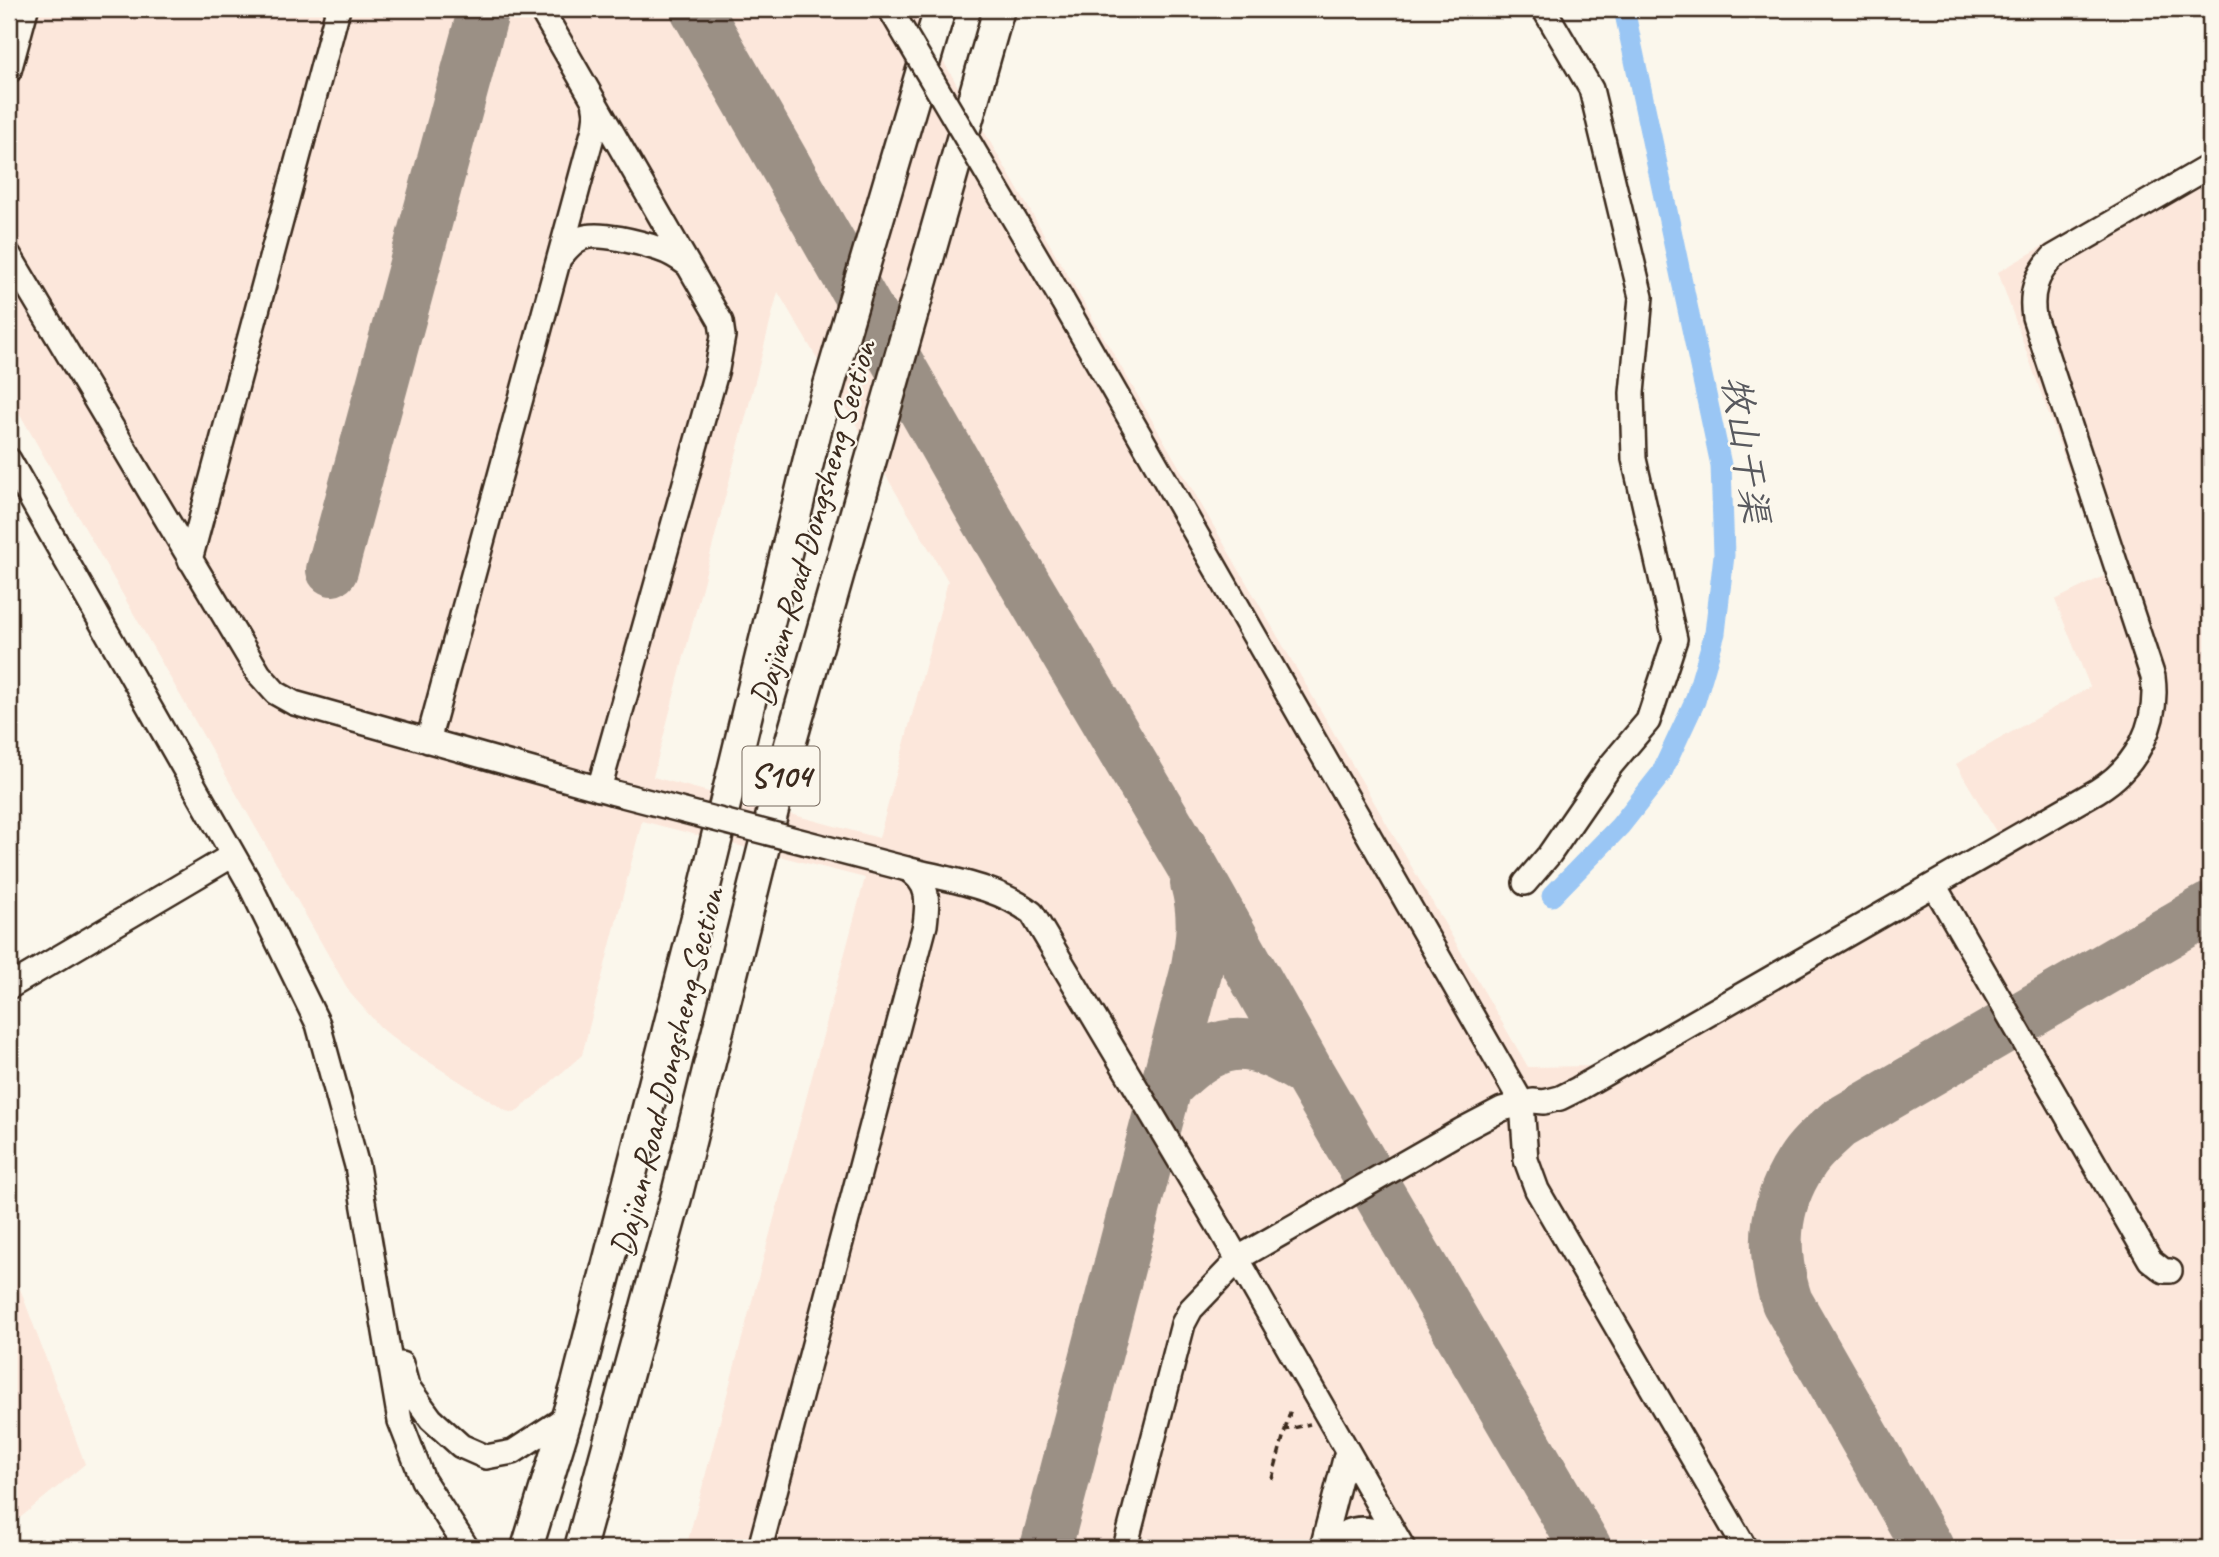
<svg xmlns="http://www.w3.org/2000/svg" width="2219" height="1557" font-family="Caveat,'LXGW WenKai TC',sans-serif">
  <rect width="100%" height="100%" fill="#fbf7ec"/>
  <filter id="ink" filterUnits="userSpaceOnUse"><feTurbulence type="fractalNoise" baseFrequency=".0143" numOctaves="2"/><feDisplacementMap in="SourceGraphic" scale="14" xChannelSelector="R" yChannelSelector="G"/><feConvolveMatrix kernelMatrix="1 2 1 2 8 2 1 2 1" color-interpolation-filters="sRGB"/></filter>
  <g filter="url(#ink)">
    <path fill="#fce7db" fill-rule="evenodd" d="M9,9H913L1528,1067L1595,1066L1998,835L1956,764L2090,687L2055,600L2106,575L1998,272L2210,150V1548H686L865,878L642,821L582,1055L518,1111L514,1113L506,1111L401,1044L381,1028L350,993L9,395ZM778,292L948,581L879,838L653,777Z
      M9,1259L85,1464L9,1527Z"/>
    <g fill="none" stroke-linecap="round" stroke-linejoin="round">
      <path stroke="#9ac6f4" stroke-width="21" d="M1552,896L1620,826L1661,774L1695,701L1715,633L1724,555L1721,465L1624,9"/>
      <path stroke="#9b9085" stroke-width="52" d="M696,9L985,516L1191,864L1308,1072L1586,1548
        M332,570L484,9
        M1165,1088C1217,1034 1246,1033 1308,1072
        M1046,1548L1196,972C1202,939 1205,916 1196,883
        M1928,1548L1787,1302C1771,1253 1772,1207 1801,1163C1810,1148 1825,1136 1838,1124L2210,908"/>
      <g stroke="#3b2a1e" stroke-width="28">
        <path id="minor" d="M541,9L721,322L723,336L717,369L599,789
          M9,71L26,9
          M9,255L259,674L276,693L294,703L611,792
          M561,256C567,249 573,241 582,238C598,231 642,243 659,249C669,252 679,258 688,265
          M1062,300L1522,1103L1526,1160L1537,1190L1745,1548
          M9,460L247,879L318,1024L357,1166L400,1421L423,1480L467,1548
          M190,560L338,9
          M428,741L594,129L596,114L594,101
          M907,869C949,880 997,886 1032,913L1221,1230L1403,1548
          M1525,883L1549,855L1611,765L1648,721L1675,639L1634,459L1632,393L1641,297L1591,89L1544,9
          M1934,885L2150,1260L2164,1271H2170
          M9,987L233,855
          M401,1364L407,1386L431,1419L461,1446L486,1457L513,1452L568,1416
          M760,1548L925,925C928,901 930,883 907,869
          M1125,1548L1183,1324L1191,1309L1242,1256L1462,1130L1502,1109L1533,1101L1544,1102L1560,1098L1578,1089L2097,791C2137,767 2159,723 2153,677L2034,317C2030,293 2036,275 2053,257L2210,166
          M1322,1548L1347,1451
          M1326,1548C1349,1522 1373,1525 1400,1543"/>
      </g>
      <g stroke="#3b2a1e" stroke-width="35">
        <path id="major" d="M527,1548L577,1384L706,882L817,426L940,9
          M580,1548L677,1194L785,762L999,9"/>
      </g>
      <path stroke="#3b2a1e" stroke-width="3.5" stroke-dasharray="7 5" stroke-linecap="butt" d="M1285,1430L1291,1409
        M1272,1479L1285,1430L1310,1424"/>
      <use href="#minor" stroke="#fbf7ec" stroke-width="23"/>
      <use href="#major" stroke="#fbf7ec" stroke-width="30"/>
      <g stroke="#3b2a1e" stroke-width="28" stroke-linecap="butt">
        <path id="minor-bridge" d="M890,9L1062,300
          M611,792L907,869"/>
      </g>
      <use href="#minor-bridge" stroke="#fbf7ec" stroke-width="23"/>
    </g>
  </g>
  <g text-anchor="middle" dominant-baseline="central" stroke-width="5" stroke-linejoin="round" paint-order="stroke">
    <rect fill="#fbf7ec" stroke="#75685c" stroke-width="2" x="742.5" y="746.5" width="77" height="59" rx="5"/>
    <g font-size="33" font-weight="bold" fill="#3b2a1e">
      <text x="781" y="776">S104</text>
    </g>
    <g font-size="35" fill="#3b2a1e" stroke="#fbf7ec">
      <text transform="translate(813 523) rotate(-74)">Dajian Road Dongsheng Section</text>
      <text transform="translate(667 1072) rotate(-76)">Dajian Road Dongsheng Section</text>
    </g>
    <g font-size="37" font-style="italic" fill="#58595e" stroke="#fbf7ec">
      <text transform="translate(1746 449) rotate(82)">牧山干渠</text>
    </g>
  </g>
  <rect width="2219" height="1557" fill="none" stroke="#fbf7ec" stroke-width="35"/>
  <rect x="18" y="18" width="2184" height="1522" fill="none" stroke="#3b2a1e" stroke-width="2.5" filter="url(#ink)"/>
</svg>
